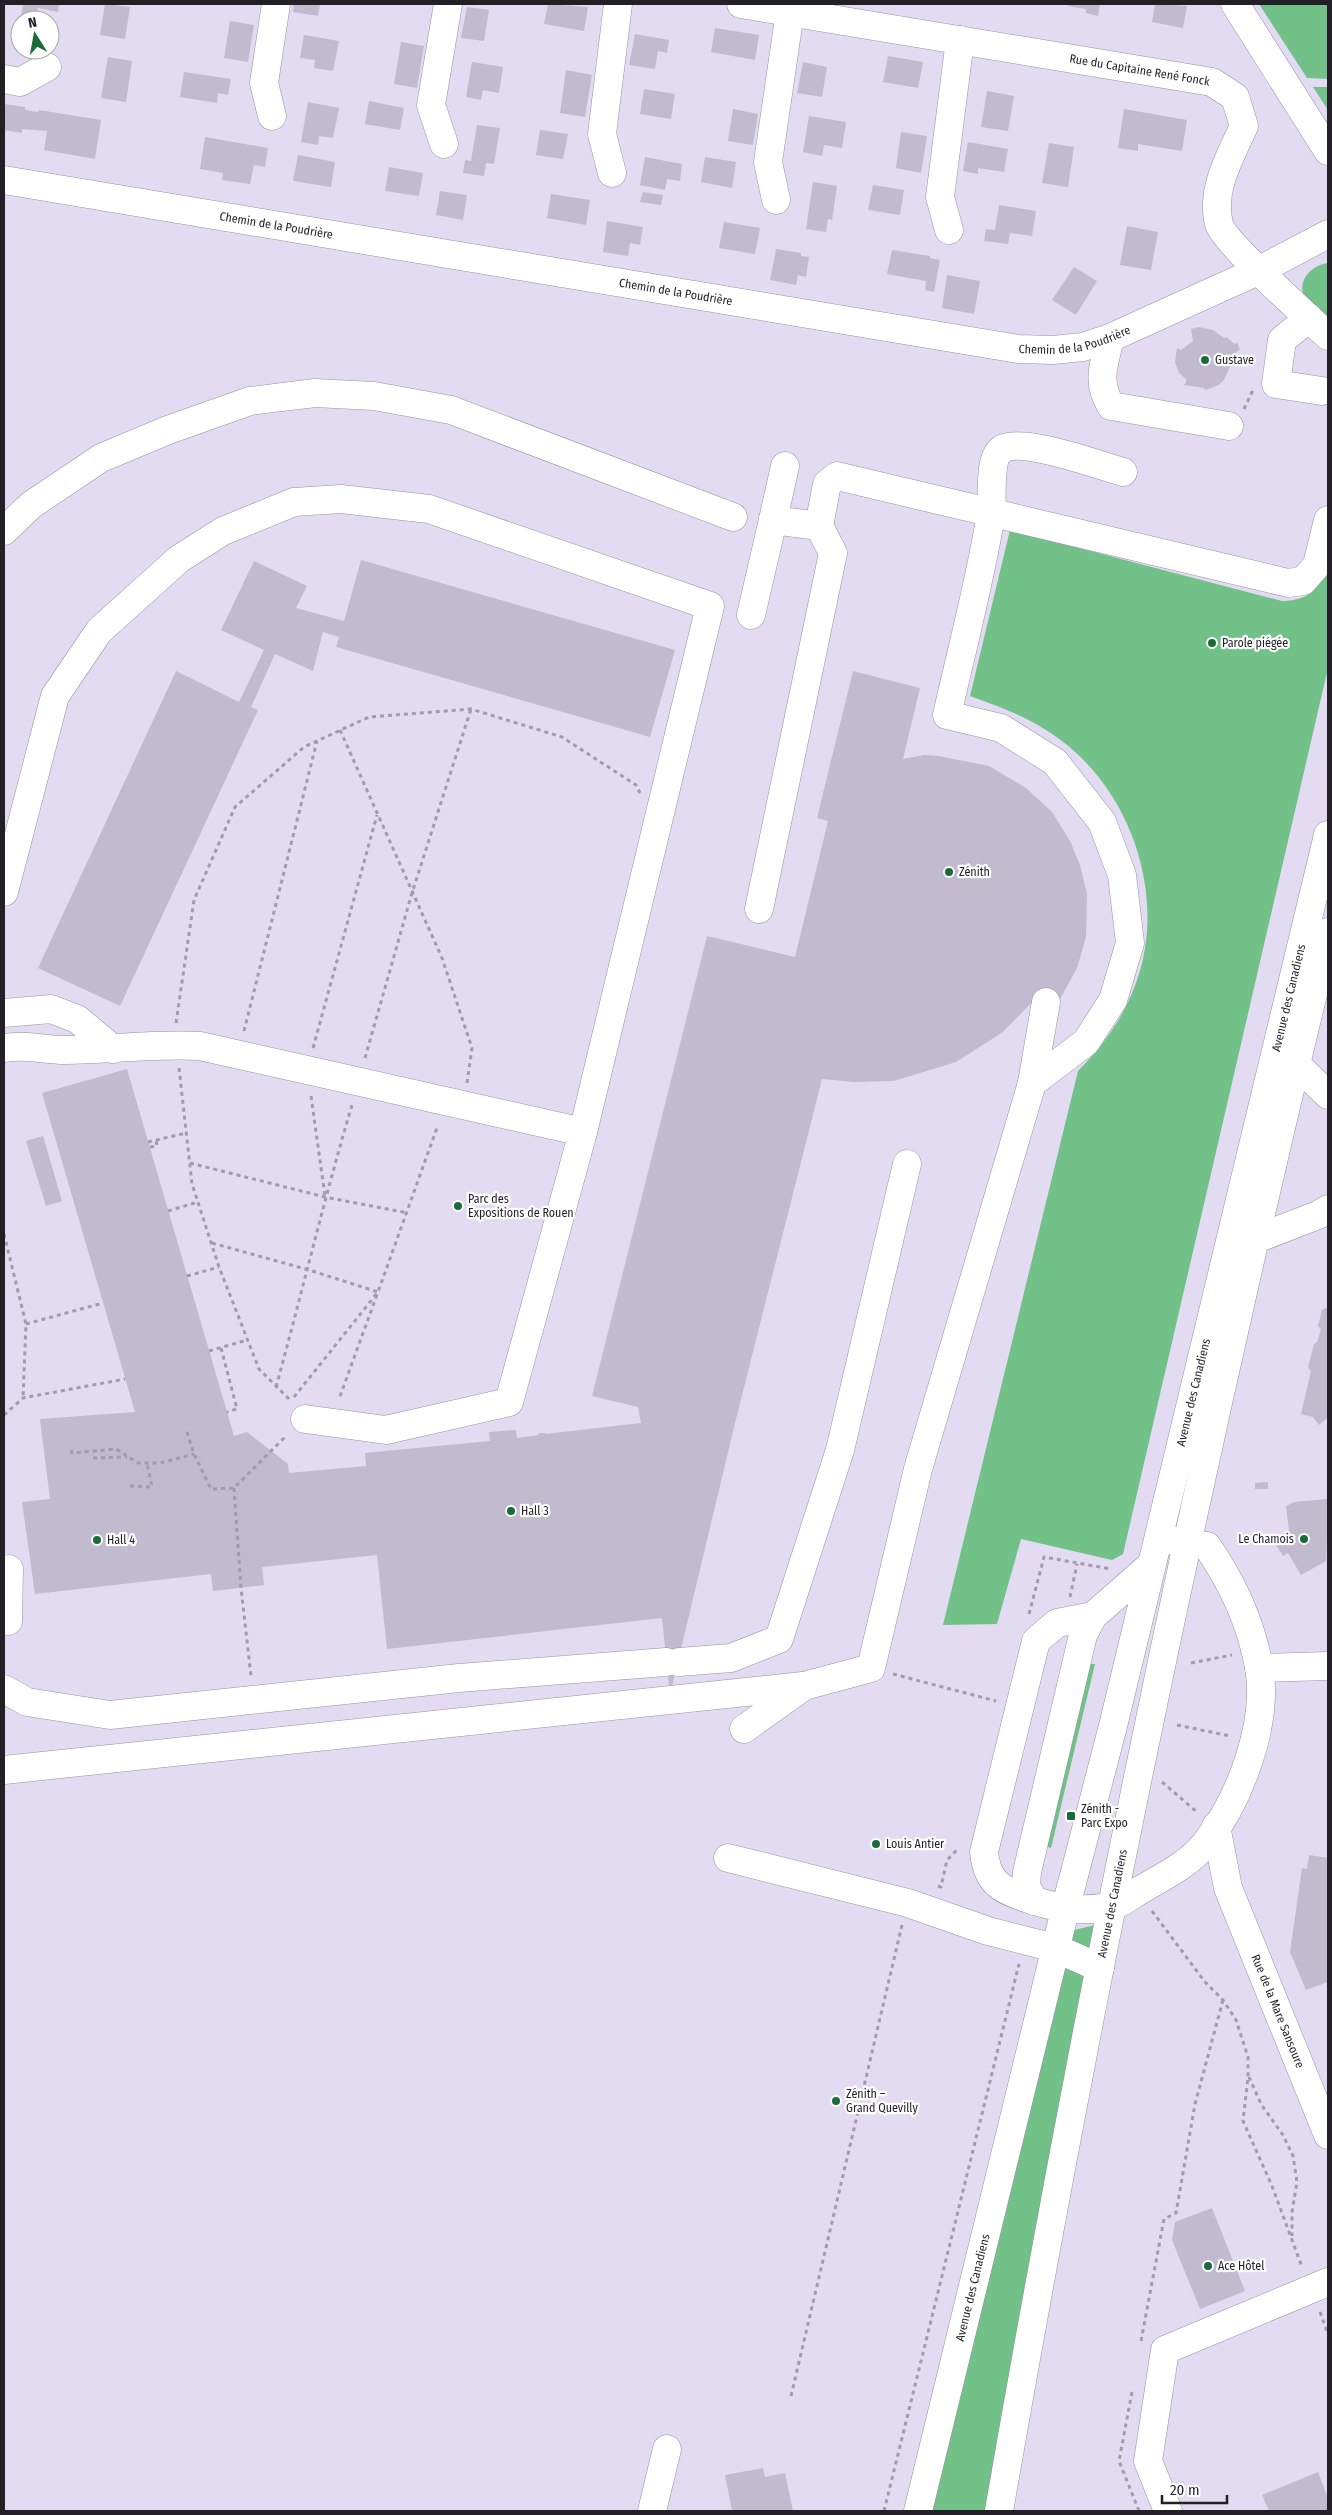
<svg xmlns="http://www.w3.org/2000/svg" width="1332" height="2515" font-family="'Fira Sans Condensed',sans-serif">
  <rect width="100%" height="100%" fill="#e3dbf1"/>
  <path fill="#71c188" d="M1259,4H1328V79L1307,78Z
    M1313,87H1328V110Z
    M1328,263V324C1321,316 1309,307 1304,297C1297,280 1312,265 1328,263Z
    M1010,530L1282,601C1316,600 1321,584 1328,554V668L1123,1554L1112,1560L1021,1539L997,1624L943,1625L1078,1071C1103,1046 1124,1017 1136,983C1167,899 1133,795 1062,741C1034,719 1003,708 970,696Z
    M1089,1664H1095L1051,1848L1043,1845Z
    M1104,1923L1101,1958L1068,1944L1071,1933L1074,1930Z
    M1064,1959L1086,1971L990,2511H929Z"/>
  <path fill="#c2bacf" d="M23,4H59L58,12L38,8L36,20L21,17Z
    M105,4L130,7L125,39L100,35Z
    M294,4H320L318,16L293,12Z
    M548,4L588,7L584,31L544,24Z
    M1068,4H1100L1098,16L1086,13V9L1068,6Z
    M1155,4L1187,6L1183,28L1152,22Z
    M467,7L489,10L484,41L461,38Z
    M230,21L254,25L248,62L224,58Z
    M715,28L759,35L755,60L711,52Z
    M635,34L669,40L667,53L658,51L655,69L629,65Z
    M304,35L339,41L333,71L314,68L315,60L300,58Z
    M401,42L424,46L417,88L394,84Z
    M888,56L923,62L918,88L883,82Z
    M108,57L132,61L126,102L101,98Z
    M472,62L503,67L499,93L483,90L481,100L466,97Z
    M803,62L827,67L822,97L797,93Z
    M566,70L592,75L585,117L560,113Z
    M184,72L231,79L228,95L218,93L217,103L180,97Z
    M644,89L675,94L671,119L640,114Z
    M987,91L1014,96L1008,131L981,127Z
    M369,101L404,108L400,130L365,124Z
    M308,102L339,108L333,138L319,136L318,145L301,142Z
    M4,104L25,107V110L38,112L39,110L101,120L95,159L44,150L47,131L22,129V133L4,130Z
    M733,109L758,114L753,145L728,141Z
    M1124,109L1187,120L1182,151L1138,144V151L1118,148Z
    M809,116L846,122L842,148L824,145L822,156L803,152Z
    M477,125L500,128L494,164L486,163L484,176L463,173L465,160L471,161Z
    M540,130L568,134L563,159L536,155Z
    M901,132L927,136L921,173L896,168Z
    M205,137L268,148L265,167L254,165L250,184L222,180L223,173L200,169Z
    M968,142L1008,149L1004,172L978,168V174L963,171Z
    M1049,143L1074,147L1068,187L1042,183Z
    M298,155L335,162L331,187L293,181Z
    M645,157L682,164L680,181L667,179L665,190L640,185Z
    M705,157L736,162L732,188L701,182Z
    M389,167L423,173L419,196L385,191Z
    M813,182L837,186L832,220L828,219L826,232L806,229Z
    M873,185L904,190L900,215L868,210Z
    M440,191L467,195L463,220L436,215Z
    M643,192L663,195L661,205L640,202Z
    M551,194L590,200L586,225L547,218Z
    M999,205L1036,211L1032,236L1010,233L1008,244L984,241L986,229L995,230Z
    M607,221L643,227L640,245L630,243L628,256L603,252Z
    M724,222L760,228L755,254L719,248Z
    M1127,226L1158,232L1151,270L1120,265Z
    M776,249L801,253V256L809,257L806,277L798,275L796,285L770,280Z
    M892,250L930,256V258L940,260L934,292L925,290L926,281L887,274Z
    M1074,267L1097,281L1076,315L1052,300Z
    M947,275L980,281L974,314L942,308Z
    M1199,327L1213,330L1224,338L1226,337L1235,344L1237,342L1240,350L1237,351L1235,362H1232L1224,380L1219,385L1205,390L1204,388L1184,385L1187,380L1179,373L1175,362L1177,348L1181,350L1193,341L1191,329Z
    M361,560L675,650L650,737L336,647L339,637L323,632L313,671L275,654L251,707L258,710L120,1006L38,968L176,671L239,702L264,650L221,630L254,561L307,586L296,608L344,621Z
    M853,671L920,688L903,759L924,755L939,756L989,766L1026,788L1052,812L1070,841L1080,865L1087,894L1086,937L1077,968L1059,1001L1038,996L1003,1032L956,1062L894,1081L854,1082L822,1079L735,1423L670,1695L662,1618L387,1649L377,1555L262,1567L264,1585L213,1591L211,1574L35,1594L22,1502L50,1499L40,1419L135,1412L42,1093L127,1069L234,1436L247,1432L288,1464L289,1473L366,1466L365,1453L490,1441L489,1432L516,1430L517,1438L539,1435V1433H545V1434L641,1423L638,1407L592,1396L707,936L795,957L828,821L817,818Z
    M43,1136L62,1201L46,1206L26,1141Z
    M1326,1308L1328,1309V1420L1327,1418L1319,1425L1313,1417L1301,1414L1311,1371L1308,1367L1314,1344L1317,1342L1321,1329L1318,1326L1322,1310Z
    M1268,1482V1489H1255V1483Z
    M1328,1499L1326,1561L1301,1575L1288,1553L1283,1556L1276,1545L1282,1542L1278,1536L1289,1531L1286,1506L1294,1502Z
    M1309,1855L1328,1858V1982L1306,1990L1290,1952L1302,1868L1307,1869Z
    M1212,2208L1245,2291L1200,2309L1172,2240L1175,2222Z
    M763,2468L765,2477L785,2473L793,2511H732L725,2475Z
    M1318,2472L1328,2498V2511H1269L1262,2495Z"/>
  <g fill="none" stroke-linecap="round" stroke-linejoin="round">
    <g stroke="#9790a4" stroke-width="29">
      <g id="minor">
        <path id="s1" d="M741,4L1212,82L1235,97L1244,126C1231,155 1210,190 1219,224C1224,242 1310,319 1328,336"/>
        <path d="M1235,4L1328,151"/>
        <path d="M4,79L20,82L47,67"/>
        <path d="M272,116L264,83L276,4"/>
        <path d="M444,144L431,105L448,4"/>
        <path d="M612,173L602,134L618,4"/>
        <path id="s2" d="M4,180L1018,349L1053,350L1083,347L1110,338L1260,270L1328,234"/>
        <path d="M776,200L768,162L790,12"/>
        <path d="M949,230L940,197L960,40"/>
        <path d="M1309,318L1282,340L1276,384L1322,391"/>
        <path d="M1110,338C1104,365 1096,381 1111,406L1229,426"/>
        <path d="M785,466L773,520L819,526L827,484L837,476L1288,583L1303,581L1317,565L1328,520"/>
        <path d="M4,531L31,505L101,458L168,430L250,401L315,393L374,396L451,410L733,517"/>
        <path d="M751,615L773,520"/>
        <path d="M4,892L55,696L99,631L179,559L223,531L294,502L341,499L429,509L710,606L583,1132"/>
        <path d="M759,909L833,553L819,526"/>
        <path d="M4,1013L51,1009L77,1019L113,1049"/>
        <path d="M4,1048C24,1044 45,1050 65,1050C110,1050 155,1043 200,1046L583,1132L509,1402L386,1430L305,1419"/>
        <path d="M1296,1064L1328,1095"/>
        <path d="M1032,1083L1086,1042L1113,1000L1130,943L1122,875L1102,822L1055,762L1001,728L947,715C962,648 980,582 991,514C993,499 988,458 1002,449C1023,437 1098,465 1123,472"/>
        <path d="M1256,1239L1318,1215L1328,1209"/>
        <path d="M1093,1616L1057,1623L1036,1641L984,1852C987,1883 1001,1890 1029,1899C1055,1908 1083,1913 1111,1906C1122,1904 1134,1893 1144,1888C1166,1875 1189,1864 1205,1844C1240,1800 1269,1723 1259,1667C1251,1623 1232,1582 1207,1546L1163,1539"/>
        <path d="M4,1621H8L9,1569"/>
        <path d="M679,1662L731,1658L779,1639L840,1450L907,1164"/>
        <path d="M1259,1668L1328,1666"/>
        <path d="M4,1689L27,1702L110,1715L459,1678L666,1662"/>
        <path d="M744,1729L804,1686L871,1668L918,1469L1032,1083L1046,1002"/>
        <path d="M4,1770L803,1686"/>
        <path id="s3" d="M1216,1826L1228,1888L1328,2135"/>
        <path d="M728,1858L908,1903L988,1931L1055,1948L1100,1968"/>
        <path d="M1034,1901L1026,1886L1027,1872L1083,1635L1093,1616L1150,1566"/>
        <path d="M652,2511L667,2449"/>
        <path d="M1168,2511L1148,2461L1165,2350L1328,2282"/>
      </g>
    </g>
    <g stroke="#9790a4" stroke-width="29">
      <g id="major">
        <path id="s4" d="M918,2511L1065,1910L1113,1726L1328,835"/>
        <path id="s5" d="M999,2511C1091,1982 1200,1454 1328,932"/>
      </g>
    </g>
    <path stroke="#a19bac" stroke-width="3" stroke-dasharray="4 4" stroke-linecap="butt" d="M1244,409L1253,390
      M340,730L442,958L472,1048L467,1083
      M176,1023L194,900L235,807L304,747L369,717L471,709L562,737L636,785L640,793
      M244,1031L317,741
      M313,1048L377,815
      M365,1058L412,893L471,709
      M179,1068L192,1184L219,1267L259,1369L291,1401
      M311,1096L325,1196
      M148,1142L186,1133
      M150,1147L157,1146L156,1140
      M190,1163L325,1197L408,1213
      M168,1211L198,1202
      M4,1234L26,1324L23,1398
      M212,1243L309,1270L378,1292L339,1399
      M187,1276L219,1267
      M26,1324L103,1303
      M221,1348L237,1409L227,1412
      M209,1351L247,1340
      M276,1387C302,1293 324,1199 352,1105
      M294,1397L378,1292L438,1125
      M4,1415L23,1398L125,1379
      M187,1432L194,1454L211,1489L234,1488L287,1435
      M71,1450L72,1453L116,1449L138,1463H160L194,1454
      M93,1458L127,1457
      M130,1486L152,1487L147,1463
      M234,1488L241,1588L251,1676
      M1070,1597L1077,1564
      M1029,1614L1044,1557L1111,1569
      M1191,1663L1232,1655
      M893,1674L996,1701
      M1177,1725L1230,1736
      M1162,1782L1197,1812
      M938,1886L941,1887L947,1860L959,1848
      M1152,1911L1205,1982L1223,2000L1236,2020L1248,2057V2077L1243,2121L1272,2186L1302,2267
      M1249,2077L1261,2104L1283,2135L1293,2156L1297,2182L1292,2212V2236
      M1320,2312L1328,2334
      M1141,2341L1164,2219L1176,2213L1195,2104L1223,2000
      M1132,2392L1119,2461L1139,2511
      M791,2396L902,1925
      M884,2511L1019,1964"/>
    <use href="#minor" stroke="#fff" stroke-width="28"/>
    <use href="#major" stroke="#fff" stroke-width="28"/>
  </g>
  <g fill="#1b6a39" stroke="#fff" stroke-width="2">
    <circle cx="1205" cy="360" r="5"/>
    <circle cx="1212" cy="643" r="5"/>
    <circle cx="949" cy="872" r="5"/>
    <circle cx="458" cy="1206" r="5"/>
    <circle cx="511" cy="1511" r="5"/>
    <circle cx="1304" cy="1539" r="5"/>
    <circle cx="97" cy="1540" r="5"/>
    <rect x="1066" y="1811" width="10" height="10" rx="2.5"/>
    <circle cx="876" cy="1844" r="5"/>
    <circle cx="836" cy="2101" r="5"/>
    <circle cx="1208" cy="2266" r="5"/>
  </g>
  <g text-anchor="middle" dominant-baseline="central" stroke-width="4.5" stroke-linejoin="round" paint-order="stroke">
    <g font-size="12" fill="#221f27" stroke="#fff">
      <text stroke="none"><textPath href="#s1" startOffset="404">Rue du Capitaine René Fonck</textPath></text>
      <text stroke="none"><textPath href="#s2" startOffset="276">Chemin de la Poudrière</textPath></text>
      <text stroke="none"><textPath href="#s2" startOffset="681">Chemin de la Poudrière</textPath></text>
      <text stroke="none"><textPath href="#s2" startOffset="1086">Chemin de la Poudrière</textPath></text>
      <text stroke="none"><textPath href="#s4" startOffset="1558">Avenue des Canadiens</textPath></text>
      <text stroke="none"><textPath href="#s4" startOffset="1152">Avenue des Canadiens</textPath></text>
      <text stroke="none"><textPath href="#s5" startOffset="618">Avenue des Canadiens</textPath></text>
      <text stroke="none"><textPath href="#s3" startOffset="196">Rue de la Mare Sansoure</textPath></text>
      <text stroke="none"><textPath href="#s4" startOffset="230">Avenue des Canadiens</textPath></text>
    </g>
    <g font-size="12" fill="#221f27" stroke="#fff" text-anchor="start">
      <text x="1215" y="360">Gustave</text>
      <text x="1222" y="643">Parole piégée</text>
      <text x="959" y="872">Zénith</text>
      <text x="468" y="1199">Parc des<tspan x="468" dy="14">Expositions de Rouen</tspan></text>
      <text x="521" y="1511">Hall 3</text>
      <text x="1294" y="1539" text-anchor="end">Le Chamois</text>
      <text x="107" y="1540">Hall 4</text>
      <text x="1081" y="1809">Zénith -<tspan x="1081" dy="14">Parc Expo</tspan></text>
      <text x="886" y="1844">Louis Antier</text>
      <text x="846" y="2094">Zénith –<tspan x="846" dy="14">Grand Quevilly</tspan></text>
      <text x="1218" y="2266">Ace Hôtel</text>
    </g>
  </g>
  <rect width="1332" height="2515" fill="none" stroke="#221f27" stroke-width="10"/>
  <g transform="translate(35 35) rotate(349)"><circle r="24" fill="#ffffff" stroke="#a7a5a9"/>
  <path d="M0-4L9 19L0 12L-9 19Z" fill="#1b6a39"/>
  <text y="-8" font-size="14" font-weight="bold" text-anchor="middle" fill="#221f27">N</text>
  </g>
  <path d="M1162 2495v8h65v-8" fill="none" stroke="#221f27" stroke-width="2.5"/>
  <text x="1170" y="2495" font-size="15" fill="#221f27" stroke="#ffffff" stroke-width="4" paint-order="stroke">20 m</text>
</svg>
